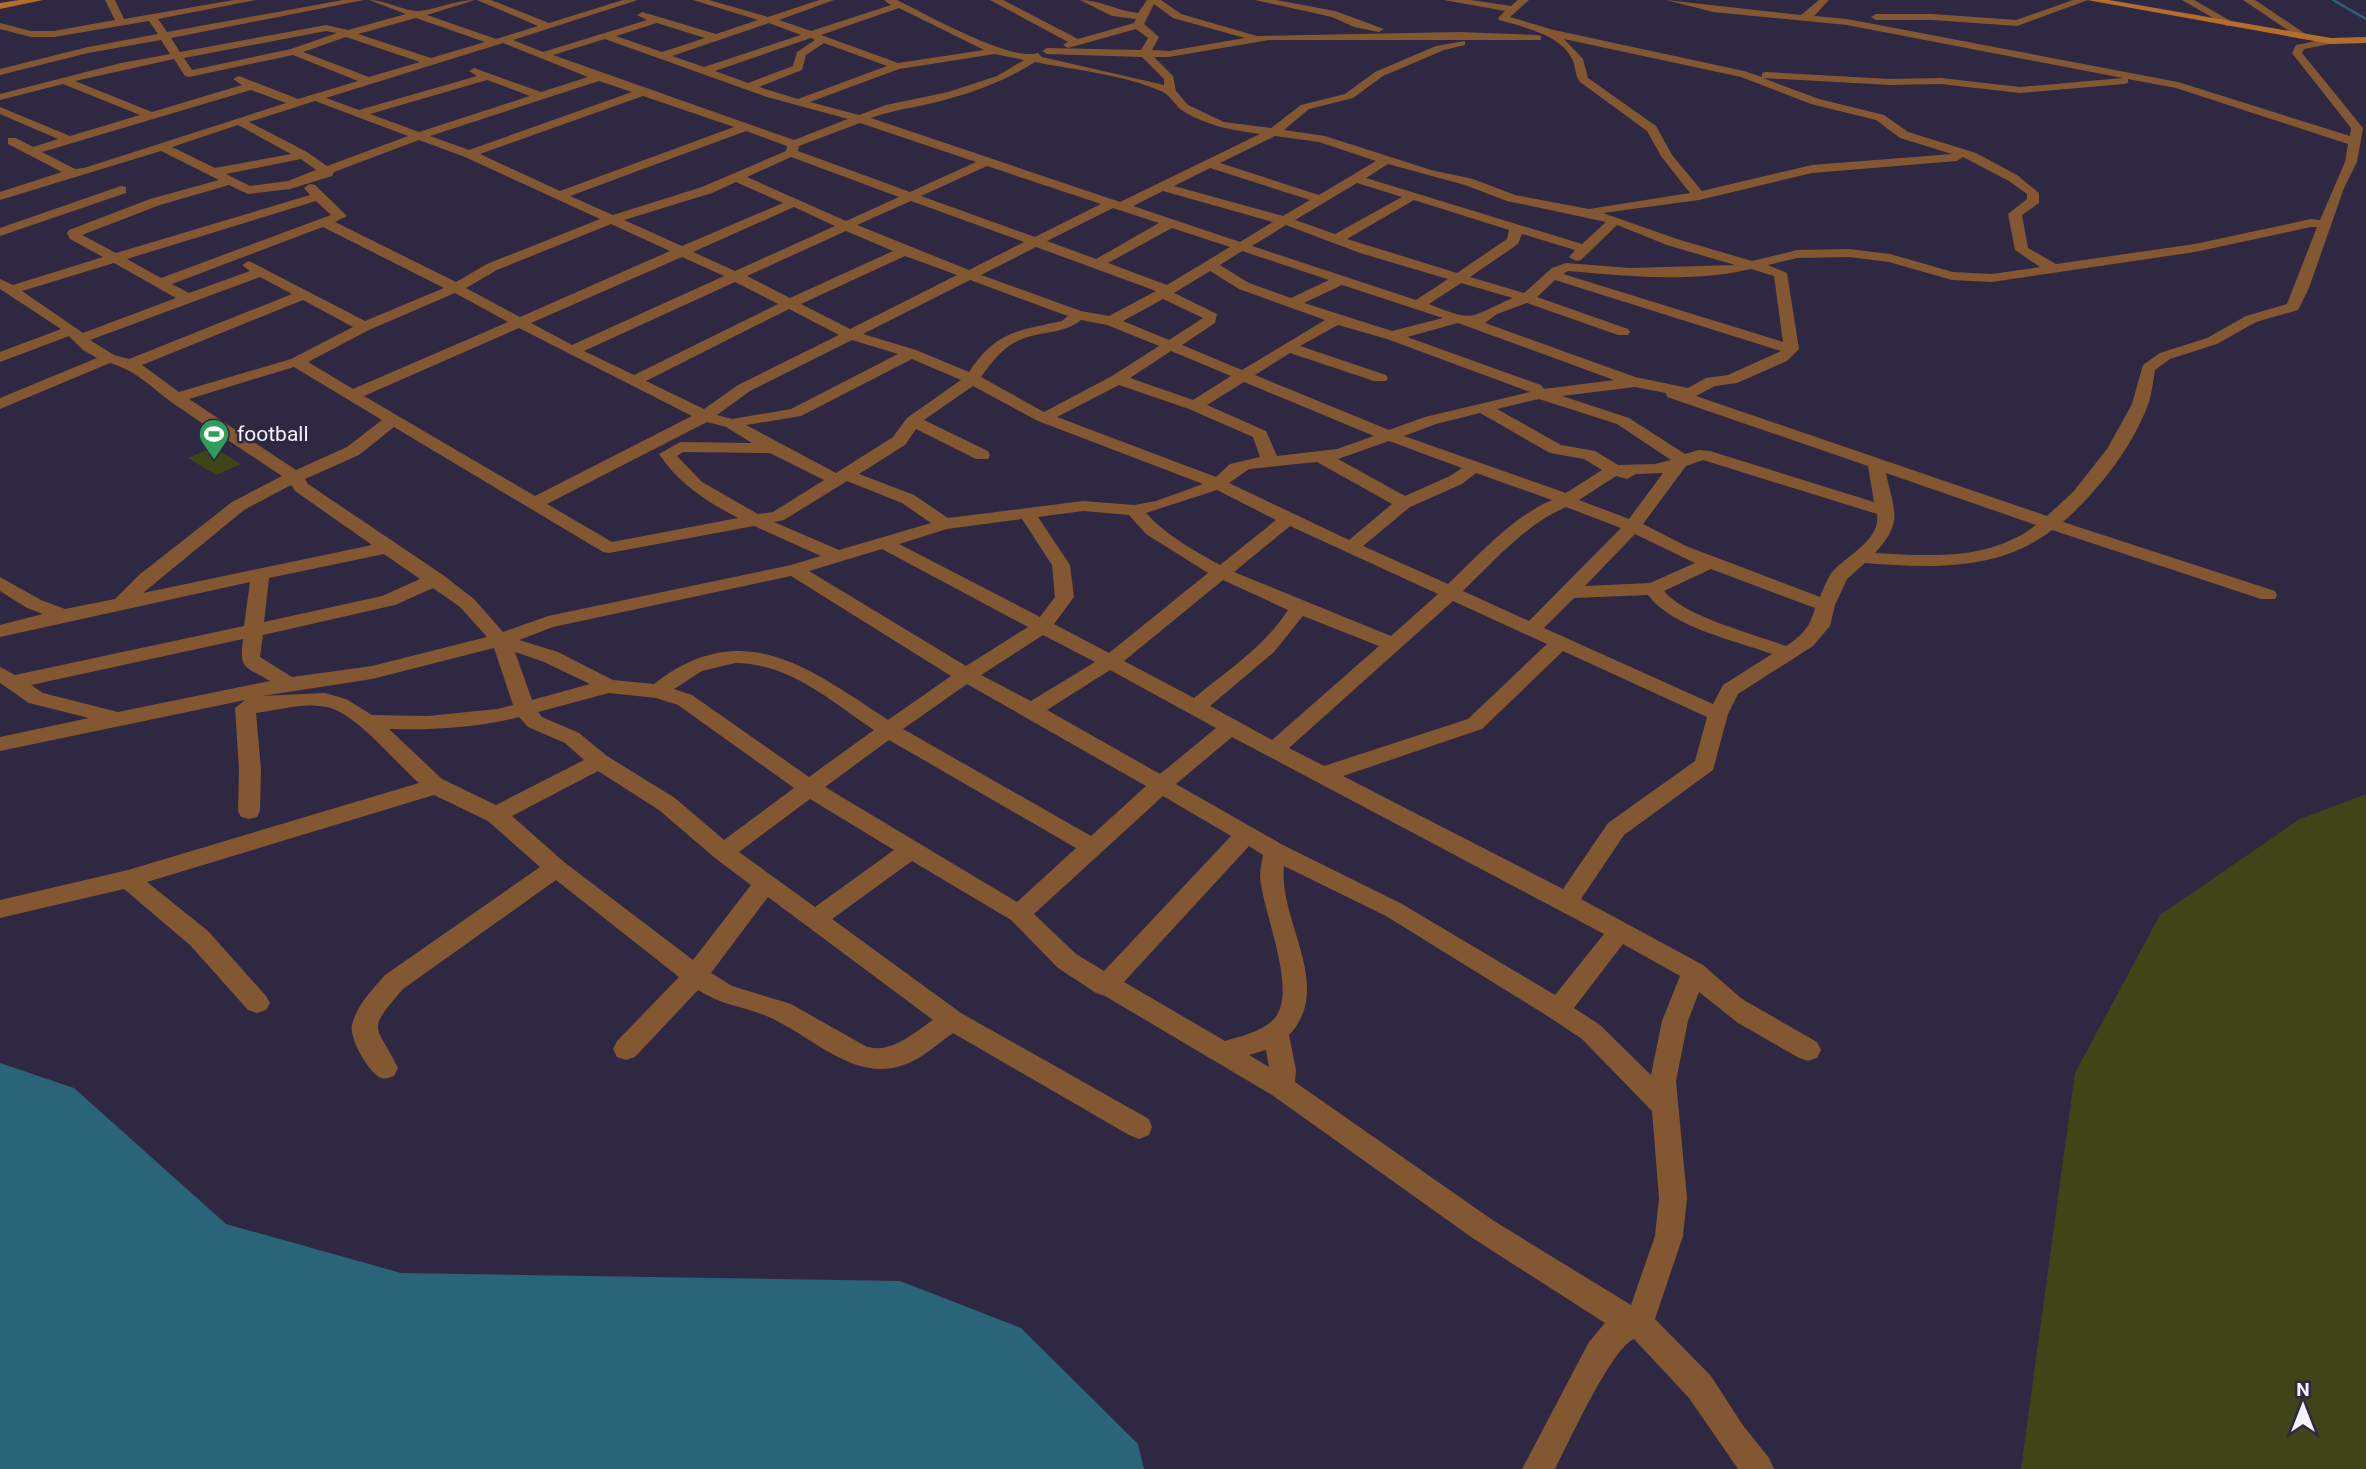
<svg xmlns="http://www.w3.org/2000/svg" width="2366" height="1469" font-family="Roboto,sans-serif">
  <rect width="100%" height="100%" fill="#2f2843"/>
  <path fill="#404517" d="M213,447L241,464L216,475L188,458Z
    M2366,794V1469H2021L2075,1073L2160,915L2300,819Z"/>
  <path fill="#2a6478" d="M0,1063L74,1088L226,1224L401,1273L900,1281L1021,1328L1138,1444L1144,1469H0Z"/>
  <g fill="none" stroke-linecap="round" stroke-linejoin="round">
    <path stroke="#2a6478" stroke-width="2.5" d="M2333,0L2366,19"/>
    <path fill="#845733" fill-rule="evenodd" d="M105,0H115L124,19L234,0H256L158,19L167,32L343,0H364L171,38L180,52L326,25L348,30L406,14L369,0C386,0 405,12 419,11C438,9 455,0 475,0L427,15L496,39L538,26L477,0H491L549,23L623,0H638L513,40L543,52L647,20L637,15L642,12L716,34L758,20L693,0H709L768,17L819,0H834L779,20L811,31L891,5L884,0H897C926,14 1010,62 1038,53L1042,57L1164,85V79L1142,57L1047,54L1042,51L1047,48L1141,50L1148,38L1136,29L1068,48L1063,45L1068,42L990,0H1003L1078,39L1134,23L1136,19L1112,16L1080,0C1100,0 1118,11 1138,13L1147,0H1161L1181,14L1257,36L1460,32L1537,35L1541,36V40H1269L1169,57H1154L1173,76L1176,91L1188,105L1224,122L1271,128L1301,105L1345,94L1375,72L1436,46L1465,41V45L1444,50L1383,76L1353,98L1309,109L1284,130L1325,136L1431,170L1473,179L1515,195L1589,209L1690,193L1661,156L1647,131L1580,82C1575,75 1576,69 1573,61C1563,35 1523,27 1499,20L1498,18L1505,11L1444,0H1471L1511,6L1518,0H1529L1510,17L1554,30L1744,71L1762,77V73L1766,72L1890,79L1941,78L2020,87L2123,78L1847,25L1713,12L1666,0L1801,15L1819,0H1829L1814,16L1847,19L2178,82L2350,136L2351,128L2292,53L2296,45L2331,38L2335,39V43L2304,49L2302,53L2363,128L2357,162L2344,188L2309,288L2298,310L2256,322L2217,344L2170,359L2155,370C2153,381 2152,392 2149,402C2133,447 2098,491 2063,522L2275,591L2277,595L2275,599H2261L2052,530C1998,572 1930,568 1865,563L1847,579L1835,605L1830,626L1813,646L1738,694L1728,714L1713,770L1624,835L1581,899L1703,965L1742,999L1817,1042L1821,1050L1817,1058L1808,1061L1799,1058L1738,1023L1699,992L1688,1021L1676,1081L1687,1198L1683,1236L1655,1319L1711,1376L1742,1424L1769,1458L1774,1469H1738L1689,1398L1634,1339C1612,1347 1568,1444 1555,1469H1522L1589,1342L1605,1323L1474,1239L1272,1095L1105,996L1096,993L1058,968L1011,920L912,861L832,919L961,1013L1149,1119L1152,1127L1149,1135L1139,1139L1129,1135L953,1033C940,1042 927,1054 913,1061C861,1087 821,1043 777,1021C751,1007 724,1007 698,990L635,1057L626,1060L617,1057L613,1049L617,1041L679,977L556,880L403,989C365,1033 376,1023 398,1068L394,1076C388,1078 385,1080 379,1077C368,1071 349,1038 352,1025C356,1006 373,989 385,975L540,867L488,821L434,795L147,882L208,931L266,996L270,1003L266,1010L257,1013L248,1010L190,945L124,889L0,918V900L128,870L419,783C395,762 357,714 327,707C304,702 278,710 256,713L261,769L260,811L257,817L249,819L241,817L238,811L239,769L235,708L245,700L0,751V737L89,718L29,703L0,683V667L15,675L244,626L250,582L0,637V625L43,614L27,608L0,591V577L41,600L65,609L115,599L139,575L232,502L282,476C246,452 209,428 174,404C152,388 137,371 110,363L0,409V398L97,358L83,350L69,336L0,362V352L61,329L0,289V279L13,285L103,257L70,239L67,233L69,230L150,199L219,180L161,151L0,200V192L62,172L8,144V138H16L33,147L58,139L0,114V107L70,136L140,115L63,84L0,100V94L121,63L170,54L161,40L88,53L0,75V69L88,47L158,34L149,21L54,37H31L0,29V23L31,31H54L115,20ZM1154,4L1173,18L1245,38L1169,51L1152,50L1159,37L1144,24ZM899,8L984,50L898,63L821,35ZM416,18L485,42L431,58L358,34ZM657,23L705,38L662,52L616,36ZM769,23L801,35L704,67L672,56ZM326,31L337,33L291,49L192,70L184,58ZM346,37L420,62L369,77L303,52ZM811,38L815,40L797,52L793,66L748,83L715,71ZM605,39L767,97L848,119L794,140L553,55ZM1564,39L1741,77L1811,104L1876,120L1900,138L1952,154L1812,165L1702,191L1672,155L1656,126L1588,78L1583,59ZM503,43L588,77L541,92L474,68L469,71L477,76L359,110L326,98ZM824,43L887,66L798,99L759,87L802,70L806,55ZM995,54L1024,60L997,76L948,92L886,105L859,115L810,102L899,69ZM293,55L358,81L298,99L239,76L233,79L242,85L152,112L75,81L174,59L185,76L189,77ZM1035,62C1075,70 1126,75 1163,92C1172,97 1175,106 1183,111C1207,126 1232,130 1260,134L1120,202L871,118C899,108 927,106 955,97C984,89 1009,78 1035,62ZM1763,78L1890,85L1941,84L2020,93L2124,84L2128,83V79L2176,88L2348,144L2345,162L2320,220L2311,219L2195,244L2056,264L2028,248L2022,215L2039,203V193L2017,175L1976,153L1908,132L1884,115L1819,99ZM487,80L530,96L419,132L370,114ZM599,81L632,92L469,150L430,136ZM251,90L286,103L84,168L75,169L42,152ZM643,96L734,127L560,191L480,154ZM315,101L408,136L327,166L307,152L249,122ZM860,123L976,162L910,192L798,151L799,146ZM238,125L291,154L215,168L172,147ZM746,131L787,146L786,151L702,187L613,215L570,196ZM1275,136L1319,142L1376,161L1319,195L1220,163ZM419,140L465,157L600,219L487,264L456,282L335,222L347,216L315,185L310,184L304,188L310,195L116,253L82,235L160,205L229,185L248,194L290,189L332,176L334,172ZM791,157L899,197L846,221L747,177ZM1963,157L2009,181L2027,194V199L2008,214L2015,250L2040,267L1992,274L1953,272L1890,254L1849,249L1797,250L1752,261L1677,239L1603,213L1699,200L1812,173L1957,161ZM301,159L316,170L288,181L250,186L226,174ZM1388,164L1465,185L1507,201L1606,222L1582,244L1366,178ZM987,166L1101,204L1035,237L921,196ZM1210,168L1310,200L1283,216L1174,186ZM736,182L783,203L682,246L624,220L712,193ZM1357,183L1402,197L1335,234L1295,220ZM1163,191L1273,222L1240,242L1133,206ZM1414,200L1509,230L1507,239L1457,273L1347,239ZM316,201L331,215L161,278L127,259ZM911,201L1024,242L969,270L857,225ZM794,207L835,226L735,271L693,252ZM1113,208L1159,223L1096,259L1047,241ZM611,224L670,251L520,317L466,288L497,270ZM1286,225L1360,253L1448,279L1416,300L1252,246ZM1617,225L1667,245L1735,265L1630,268L1566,263L1552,268L1524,293L1470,277L1518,244L1522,234L1575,250L1569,257L1576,261L1581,260ZM323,227L444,288L365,321L249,261L242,265L250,271L189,293L172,284ZM2311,227H2317L2287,304L2246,316L2207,338L2160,353L2143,365L2132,404L2107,449L2073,492L2047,516L1696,396L1715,386L1737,383L1787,361L1799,349L1787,273L1768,265L1797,258L1849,257L1889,262L1952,280L1992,282L2195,252ZM1172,228L1230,247L1167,285L1108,263ZM846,231L893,251L790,298L747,276ZM1036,247L1156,291L1109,316L1081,311L981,275ZM1242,251L1329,280L1291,298L1249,283L1220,265ZM905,256L957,275L850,329L801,304ZM682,257L724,276L572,345L531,323ZM114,263L176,298L83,333L22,291ZM1751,269L1774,276L1783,342L1563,274L1568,271C1628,276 1692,283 1751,269ZM1210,271L1239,289L1325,320L1242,370L1182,345L1215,323L1217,314L1174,293ZM260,277L292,294L129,359L114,355L90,340ZM970,280L1068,316L1062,321C1016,331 997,331 969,372L916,350L863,334ZM1555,280L1781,351L1728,375L1706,378L1688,388L1635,377L1485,323L1497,314L1527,303L1618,335H1628L1630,332L1628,329L1537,297ZM735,282L778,304L634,375L584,351ZM1461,283L1513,298C1500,303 1489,310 1477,314C1464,320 1442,309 1429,304ZM1342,285L1443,318L1392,331L1304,303ZM455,293L508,322L353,389L308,362L369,330ZM1163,299L1203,318L1169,340L1123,321ZM303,300L353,327L291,359L179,392L142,365ZM789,309L839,335L738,385L704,409L646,381ZM1081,320L1107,325L1159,346L1112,376L1044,412L981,377C992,362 1003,346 1022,339C1042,331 1064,334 1081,320ZM1458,323L1614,380L1544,389L1541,385L1407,337ZM1338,325L1387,339L1530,392L1425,417L1389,430L1255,375L1290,353L1374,381H1386L1388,378L1386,375L1300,346ZM519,328L692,416L535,496L364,396ZM852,340L898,354L791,409L732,419L717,415L750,391ZM1171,351L1231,376L1193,400L1130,378ZM912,359L961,380L907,418L893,437L836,473L746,425L801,416ZM294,367L382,420L347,447L296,470L189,399ZM1244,382L1374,436L1337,449L1277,456L1266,431L1207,405ZM1119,385L1189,409L1253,437L1260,457L1230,464L1216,477L1057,417ZM973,386L1038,421L1203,484L1156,501L1134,505L1083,501L948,518L914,495L859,474L905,445L916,429L976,459H988L990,455L988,451L924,420ZM1635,387L1666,393L1667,397L1868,466L1874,502L1710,451L1699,450L1685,454L1629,418L1562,396ZM1539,399L1617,424L1671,460L1655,464L1618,465L1595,451L1561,445L1497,409ZM1480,413L1550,453L1584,459L1602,470L1566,493L1404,436L1436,424ZM707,422L726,427L752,443L680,442L659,454C679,484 706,501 738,518L612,542L547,504ZM394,427L603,552L609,553L754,526L821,556L791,565L548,616L503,632L474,599L443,575L308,484L305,479L359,455ZM1389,441L1462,468L1450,476L1405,496L1338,459ZM683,452L770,453L824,480L773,512L758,514L702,482L677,456ZM1703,460L1877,514C1881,540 1847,555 1832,572C1827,579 1823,589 1820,597L1686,546L1643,524L1686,466ZM1317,462L1392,504L1349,540L1229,483L1249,469ZM1476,473L1552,500C1512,517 1479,555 1448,584L1363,546L1410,507L1462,484ZM1663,473L1629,519L1579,500L1616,476L1627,479L1636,474ZM1886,473L2036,525C1990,561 1931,556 1875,553C1904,521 1894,512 1886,473ZM847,481L902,503L931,523L839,550L774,522L784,520ZM291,485L295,491L372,545L143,593L244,510ZM1217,490L1276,520L1220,565C1193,550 1167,536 1146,513ZM1566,507L1621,528L1529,621L1463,591C1494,561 1526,524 1566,507ZM1083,511L1129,515L1146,534L1208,573L1109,653L1054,624L1074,597L1070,565L1038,517ZM1022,519L1052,565L1055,597L1040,617L899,544L947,529ZM1290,526L1438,594L1391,636L1234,572ZM1635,534L1695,563L1650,583L1585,586ZM882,549L1028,627L966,666L809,571ZM384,554L420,579L382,596L264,622L269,578ZM1711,569L1815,608C1810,627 1803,635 1786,646C1754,634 1685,617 1664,591ZM791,576L951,676L888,720C809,668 743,615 654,684L613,680L558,652L519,640L553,627ZM1223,580L1288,610C1265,646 1227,671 1194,698L1124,661ZM433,588L460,607L487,637L372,666L292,677L260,657L263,635L395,605ZM1648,595C1673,628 1734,640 1772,654L1723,685L1713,704L1544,628L1574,598ZM1453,601L1547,644L1468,719L1324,766L1289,748ZM1303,616L1379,646L1272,740L1210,706L1273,653ZM1043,635L1095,662L1031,701L981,675ZM243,639C239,670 245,666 270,681L118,712L43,693L31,685ZM494,648L513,705L497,709L428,716L372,715L346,699L325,693L262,696L372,679ZM1563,651L1707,717L1695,761L1608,823L1563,889L1343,776L1482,729ZM515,652L544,662L590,684L532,700ZM735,663C791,664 829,700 874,730L809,777L692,695L674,689L702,671ZM1110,670L1216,728L1160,774L1047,710ZM967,684L1146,786L1091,836L903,729ZM609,693L656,698L678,705L794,788L724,840L675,798L607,756L579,733L542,717L538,712ZM519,717L528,727L565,743L584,760L496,805L442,779L389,729C432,730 477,728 519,717ZM1232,737L1604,934L1555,995L1402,904L1283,845L1176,784ZM889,740L1076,848L1017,902L825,787ZM598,771L659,810L715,858L751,885L693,960L564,862L512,816ZM1163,796L1231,836L1104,971L1076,954L1034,914ZM810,799L894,850L815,907L739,852ZM1249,846L1263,855C1262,862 1260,869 1260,876C1262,911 1299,992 1274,1019C1261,1032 1241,1036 1225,1041L1124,982ZM1284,866L1386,916L1549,1017L1582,1039L1652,1111L1659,1198L1655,1236L1631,1305L1494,1221L1295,1082L1296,1070L1289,1035C1335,987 1278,921 1284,866ZM768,897L933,1020C912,1034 893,1053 867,1047L791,1004L732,986L711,973ZM1623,944L1680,976L1662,1021L1651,1075L1600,1025L1574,1008ZM1266,1050L1269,1067L1249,1055Z
      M1255,0H1276L1335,11L1384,29L1379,32L1354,27L1332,17Z
      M2073,0H2088L2017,26L1932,20H1876L1871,17L1876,14H1932L2016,20Z
      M2182,0H2194L2236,24L2227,26Z
      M2243,0H2255L2310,37L2301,39Z
      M121,186L126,187V193L0,236V228Z"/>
    <path fill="#b36d2d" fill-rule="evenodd" d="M19,0H43L0,9V3Z
      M2087,0H2109L2331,38L2366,37V43L2331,44Z"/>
  </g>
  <defs>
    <g id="stadium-pin" transform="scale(1.575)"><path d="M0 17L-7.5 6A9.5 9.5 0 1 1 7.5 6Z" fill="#2e9e5b" stroke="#2f2843"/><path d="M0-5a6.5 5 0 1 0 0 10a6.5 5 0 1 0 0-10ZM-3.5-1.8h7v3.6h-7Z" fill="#fff"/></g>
  </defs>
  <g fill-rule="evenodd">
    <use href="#stadium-pin" x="214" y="434"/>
  </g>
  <g text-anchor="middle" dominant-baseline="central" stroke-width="5" stroke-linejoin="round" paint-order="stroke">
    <g font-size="21" fill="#f4f2fc" stroke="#2f2843" text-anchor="start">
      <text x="237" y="434">football</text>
    </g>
  </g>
  <g transform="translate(2303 1406)" stroke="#2f2843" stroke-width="5" paint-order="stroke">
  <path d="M0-5L12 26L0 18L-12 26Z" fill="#f4f2fc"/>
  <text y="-10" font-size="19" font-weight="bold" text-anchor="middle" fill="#f4f2fc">N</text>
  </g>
</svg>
